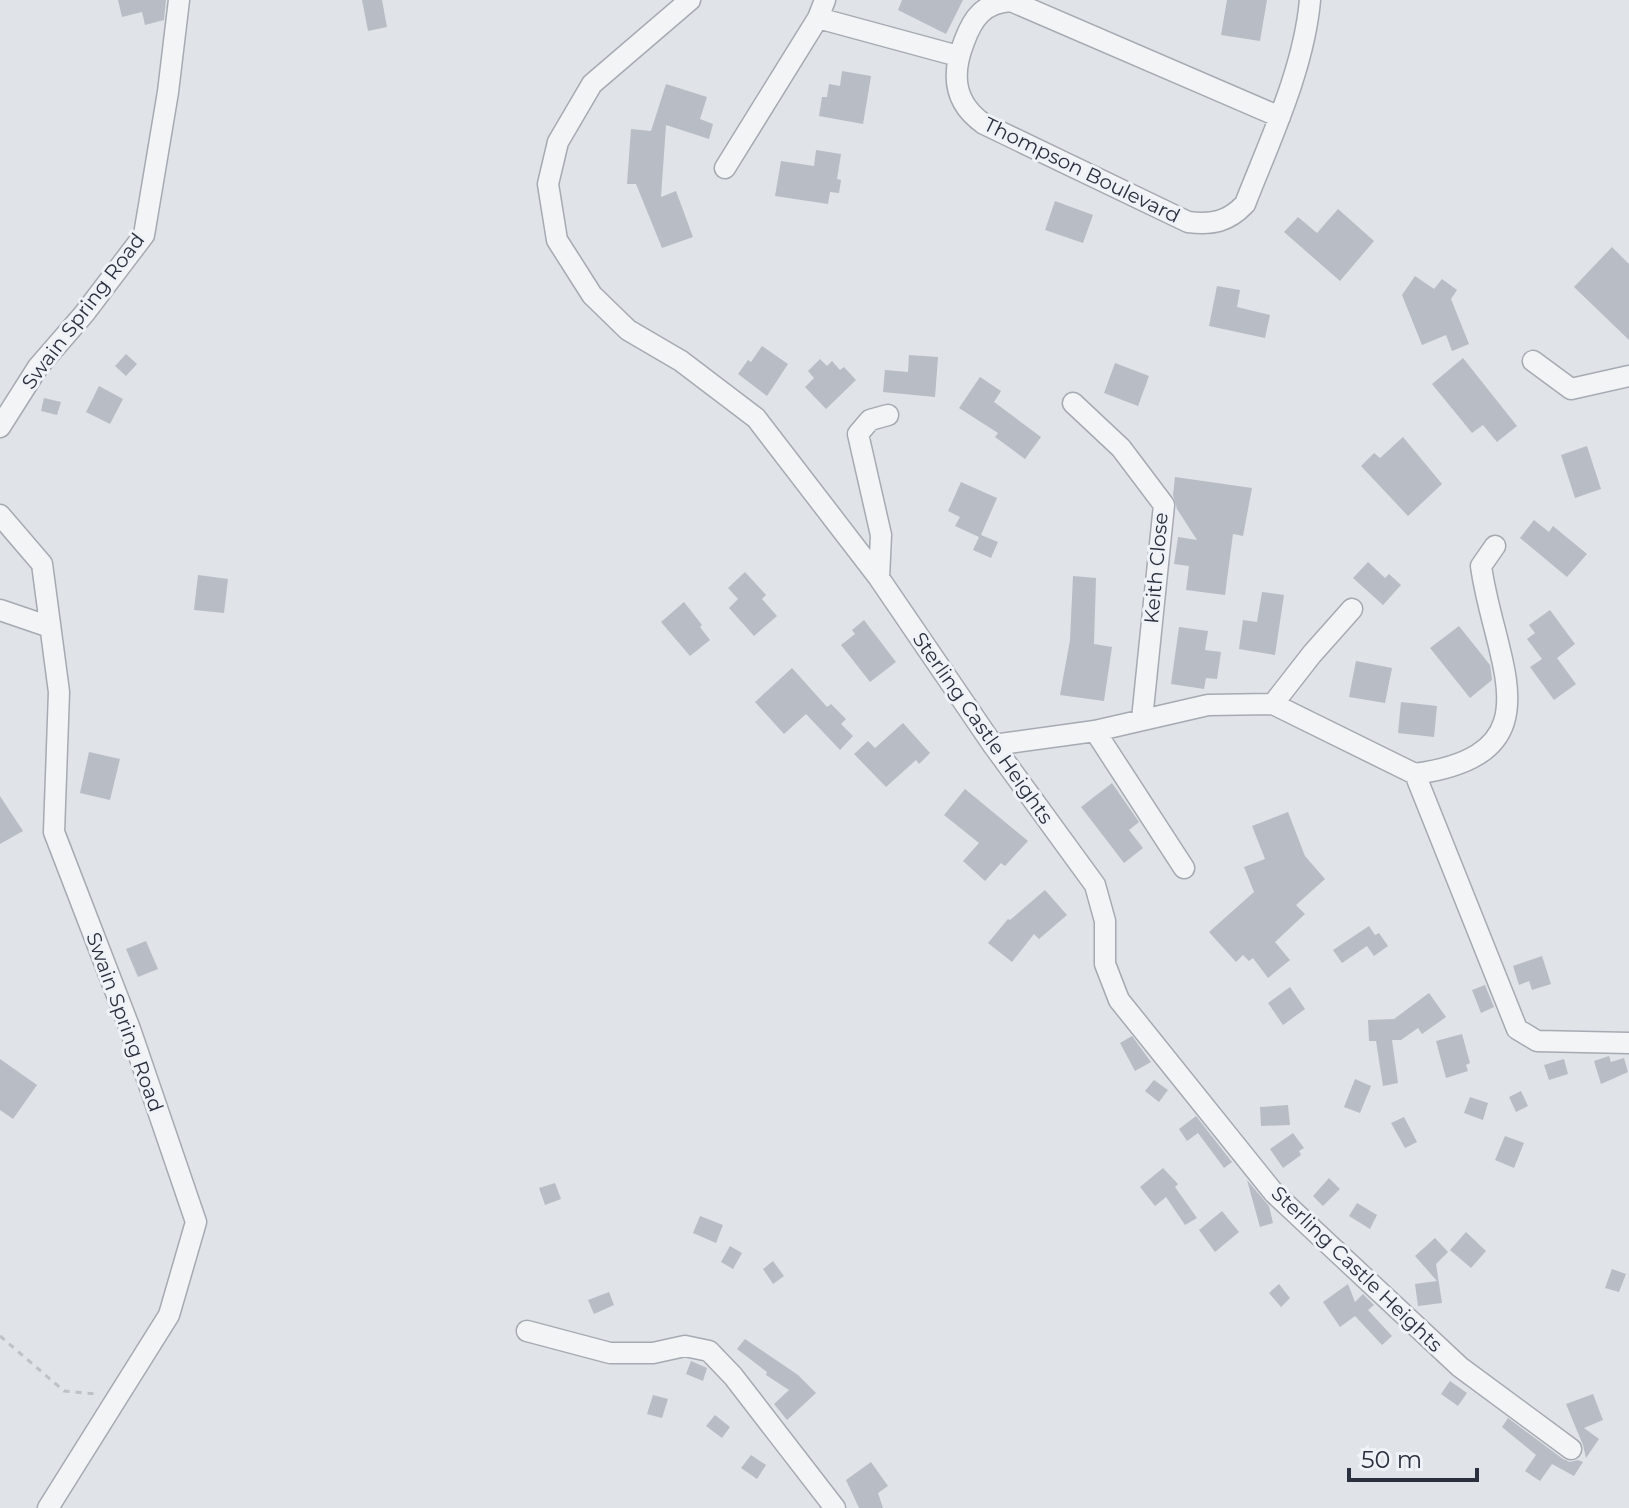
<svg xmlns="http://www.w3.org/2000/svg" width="1629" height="1508" font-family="Montserrat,sans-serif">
  <rect width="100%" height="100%" fill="#e0e3e8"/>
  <path fill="#b8bcc4" d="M118,0H166L164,20L145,25L142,12L122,17Z
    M362,0H382L387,27L368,31Z
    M902,0H963L946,34L898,10Z
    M1227,0H1267L1260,41L1221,35Z
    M842,71L871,76L863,124L819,116L822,97H827L829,84L840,86Z
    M666,84L707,97L700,119L713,124L709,139L666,125L661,197L676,191L693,237L662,248L636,184H627L631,129L651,131Z
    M816,150L841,154L837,179L841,180L839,193L830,192L828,204L775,196L781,161L814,166Z
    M1055,201L1093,215L1083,243L1045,230Z
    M1338,209L1374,241L1340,281L1284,232L1298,217L1317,233Z
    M1612,247L1629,264V340L1574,287Z
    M1415,276L1434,289L1442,279L1457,290L1451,299L1469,344L1452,351L1446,335L1422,345L1402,295Z
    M1217,286L1240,290L1237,307L1270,315L1265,338L1209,326Z
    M762,346L788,364L767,396L738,374L748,360L751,362Z
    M126,354L137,364L126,376L115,366Z
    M909,355L938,357L935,397L883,392L885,370L908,372Z
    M1463,358L1517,426L1497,442L1483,425L1472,433L1432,384Z
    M820,359L827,366L832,361L840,370L844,367L856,380L826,409L805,387L814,378L808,371Z
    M1115,363L1149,376L1138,406L1104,393Z
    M980,377L1001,391L994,402L1041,437L1025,459L995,437L998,433L959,408Z
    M99,386L123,399L110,424L86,412Z
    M44,398L61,402L57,415L41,411Z
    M1403,437L1442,484L1408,516L1361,466L1374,453L1380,458Z
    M1587,446L1601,489L1575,498L1561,455Z
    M1175,477L1252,488L1243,536L1233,534L1225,595L1186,590L1189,566L1174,564L1178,537L1197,540L1177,509L1173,495Z
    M961,482L997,498L981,535L998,542L991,558L973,550L979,537L955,526L960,517L948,511Z
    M1534,520L1549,532L1553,526L1587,554L1567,577L1520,538Z
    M1368,562L1385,578L1389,574L1401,585L1383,605L1353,578Z
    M745,572L766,595L762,599L777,616L754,636L729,608L738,599L728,588Z
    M198,575L228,579L224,613L194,610Z
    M1073,576L1096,578L1094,644L1112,647L1104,701L1060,695L1070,640Z
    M1262,592L1284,595L1275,655L1239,649L1243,620L1257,622Z
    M684,602L702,625L700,627L710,640L690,656L661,622Z
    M1550,610L1575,644L1557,658L1576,684L1554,700L1530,667L1542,659L1527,639L1535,633L1529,625Z
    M864,620L896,662L870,682L841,645L855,634L852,630Z
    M1459,626L1490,665L1491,671L1492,680L1470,698L1430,648Z
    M1179,627L1208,631L1205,650L1221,652L1217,679L1206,678L1204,689L1171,684Z
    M1356,661L1392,668L1385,703L1349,697Z
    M792,668L827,707L831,704L846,719L841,724L853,736L840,750L806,714L784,734L755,702Z
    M1401,702L1437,706L1434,737L1398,733Z
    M903,723L930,753L919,764L916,760L886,787L854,754L868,741L875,748Z
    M89,752L120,759L110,800L80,793Z
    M1112,783L1139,822L1129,830L1143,848L1124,863L1081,807Z
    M965,789L1028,841L1005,866L1001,863L985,881L963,861L979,843L944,815Z
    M0,796L23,831L0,844Z
    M1288,812L1305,856L1325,879L1296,905L1305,914L1275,942L1290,960L1268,978L1253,958L1249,961L1243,955L1236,962L1209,932L1254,892L1244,867L1265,859L1252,826Z
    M1045,890L1067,915L1039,939L1034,934L1012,962L988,943L1008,919L1010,920Z
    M1369,926L1375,935L1379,933L1388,946L1374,956L1367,946L1342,963L1333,950Z
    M146,941L158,969L138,977L126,949Z
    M1542,956L1551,984L1532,990L1529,981L1519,985L1513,966Z
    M1485,985L1494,1007L1481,1013L1472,990Z
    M1290,987L1305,1009L1283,1025L1268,1003Z
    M1429,993L1446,1017L1422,1034L1418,1028L1401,1040H1392L1398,1083L1383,1086L1376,1041H1369L1368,1020L1394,1019Z
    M1462,1034L1470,1063L1466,1065L1468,1071L1446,1078L1436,1041Z
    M1132,1036L1151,1062L1135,1071L1120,1043Z
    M1609,1056L1611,1062L1624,1058L1628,1072L1601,1084L1594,1061Z
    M0,1059L37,1085L13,1119L0,1110Z
    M1564,1059L1568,1074L1549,1080L1544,1065Z
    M1355,1079L1371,1086L1360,1113L1344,1107Z
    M1154,1080L1168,1090L1159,1102L1145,1091Z
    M1521,1091L1528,1106L1516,1112L1509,1097Z
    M1470,1097L1488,1103L1483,1120L1464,1113Z
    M1288,1105L1290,1125L1261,1126L1260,1107Z
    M1196,1116L1232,1162L1224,1168L1198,1133L1187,1141L1179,1129Z
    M1404,1117L1417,1142L1405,1148L1391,1123Z
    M1293,1133L1304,1148L1299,1151L1301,1155L1283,1168L1270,1149Z
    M1505,1136L1524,1143L1514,1168L1495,1160Z
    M1163,1168L1178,1184L1175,1187L1197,1218L1185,1225L1166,1197L1155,1206L1140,1187Z
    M1329,1178L1340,1189L1323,1206L1313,1196Z
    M1247,1180L1269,1206L1273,1223L1260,1227Z
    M555,1183L561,1199L545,1205L539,1188Z
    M1357,1203L1377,1215L1370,1229L1349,1216Z
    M1222,1211L1239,1232L1215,1252L1199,1230Z
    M700,1216L723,1225L716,1243L693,1233Z
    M1466,1232L1486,1251L1471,1268L1450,1250Z
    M1435,1238L1448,1252L1436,1264L1442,1303L1418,1306L1415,1284L1437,1281L1415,1256Z
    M730,1246L742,1253L733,1269L721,1262Z
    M773,1261L784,1276L773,1284L763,1269Z
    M1612,1269L1626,1274L1619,1292L1605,1288Z
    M1279,1284L1290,1298L1281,1307L1269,1293Z
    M1348,1284L1355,1302L1363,1294L1374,1305L1368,1310L1392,1336L1382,1345L1355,1316L1340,1327L1323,1302Z
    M609,1292L614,1305L594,1314L588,1300Z
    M745,1339L798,1375L816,1393L787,1420L774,1404L789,1390L766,1375L767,1372L737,1349Z
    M691,1361L707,1368L703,1381L686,1374Z
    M1450,1381L1467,1393L1458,1406L1441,1394Z
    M1593,1394L1603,1420L1584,1428L1599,1439L1586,1458L1583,1445L1566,1404Z
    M653,1395L668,1399L662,1418L647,1414Z
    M715,1415L730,1427L722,1438L706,1426Z
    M1508,1418L1563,1459L1570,1462L1578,1460L1583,1462L1574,1476L1552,1464L1540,1481L1525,1471L1536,1455L1502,1427Z
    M751,1455L766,1465L757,1479L741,1468Z
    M871,1462L888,1486L878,1493L883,1508H859L846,1480Z"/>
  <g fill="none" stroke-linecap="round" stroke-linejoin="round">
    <g stroke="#a6aab2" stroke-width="23">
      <path id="minor" d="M690,0L592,84L558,142L548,184L557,240L592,295L628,330L681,361L756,418L879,578L993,745L1095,885L1105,921V964L1119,1000L1274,1193L1460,1367L1571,1449
        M818,18L958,56
        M1280,117L1011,1C984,3 973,17 964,42C951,75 954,103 984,124L1188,222C1212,225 1228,222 1245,204C1270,140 1304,69 1310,0
        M725,168L818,18L825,0
        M1533,361L1571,389L1629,376
        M1073,403L1121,448L1164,505L1142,719
        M0,427L38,367L84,314L144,235L168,92L179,0
        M0,515L42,564L59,692L54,832L130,1029L196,1222L169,1315L48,1508
        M879,578L881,535L858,434L870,420L888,415
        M0,610L50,627
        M1273,704L1312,654L1352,609
        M1095,731L1184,868
        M993,745L1095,731L1208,705L1273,704L1415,774L1517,1029L1537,1041L1629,1043
        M1415,774C1560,754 1494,662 1481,566L1495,546
        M527,1331L610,1353H653L685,1346L709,1351L733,1376L835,1508"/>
    </g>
    <path stroke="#bec1c6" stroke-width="3" stroke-dasharray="6 6" stroke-linecap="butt" d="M0,1336L64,1391L96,1394"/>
    <use href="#minor" stroke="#f2f4f6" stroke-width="20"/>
  </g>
  <g text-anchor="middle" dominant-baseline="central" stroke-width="6" stroke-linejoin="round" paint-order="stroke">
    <g font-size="20" fill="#2a303e" stroke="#eff2f6">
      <text transform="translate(1082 170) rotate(26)">Thompson Boulevard</text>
      <text transform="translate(83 311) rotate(-53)">Swain Spring Road</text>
      <text transform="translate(1156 568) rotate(-85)">Keith Close</text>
      <text transform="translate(983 728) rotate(55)">Sterling Castle Heights</text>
      <text transform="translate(125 1022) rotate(70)">Swain Spring Road</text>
      <text transform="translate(1357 1269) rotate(44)">Sterling Castle Heights</text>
    </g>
  </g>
  <path d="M1349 1468v12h128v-12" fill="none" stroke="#2a303e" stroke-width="4"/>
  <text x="1361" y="1468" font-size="24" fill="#2a303e" stroke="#eff2f6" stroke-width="6" paint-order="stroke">50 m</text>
</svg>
